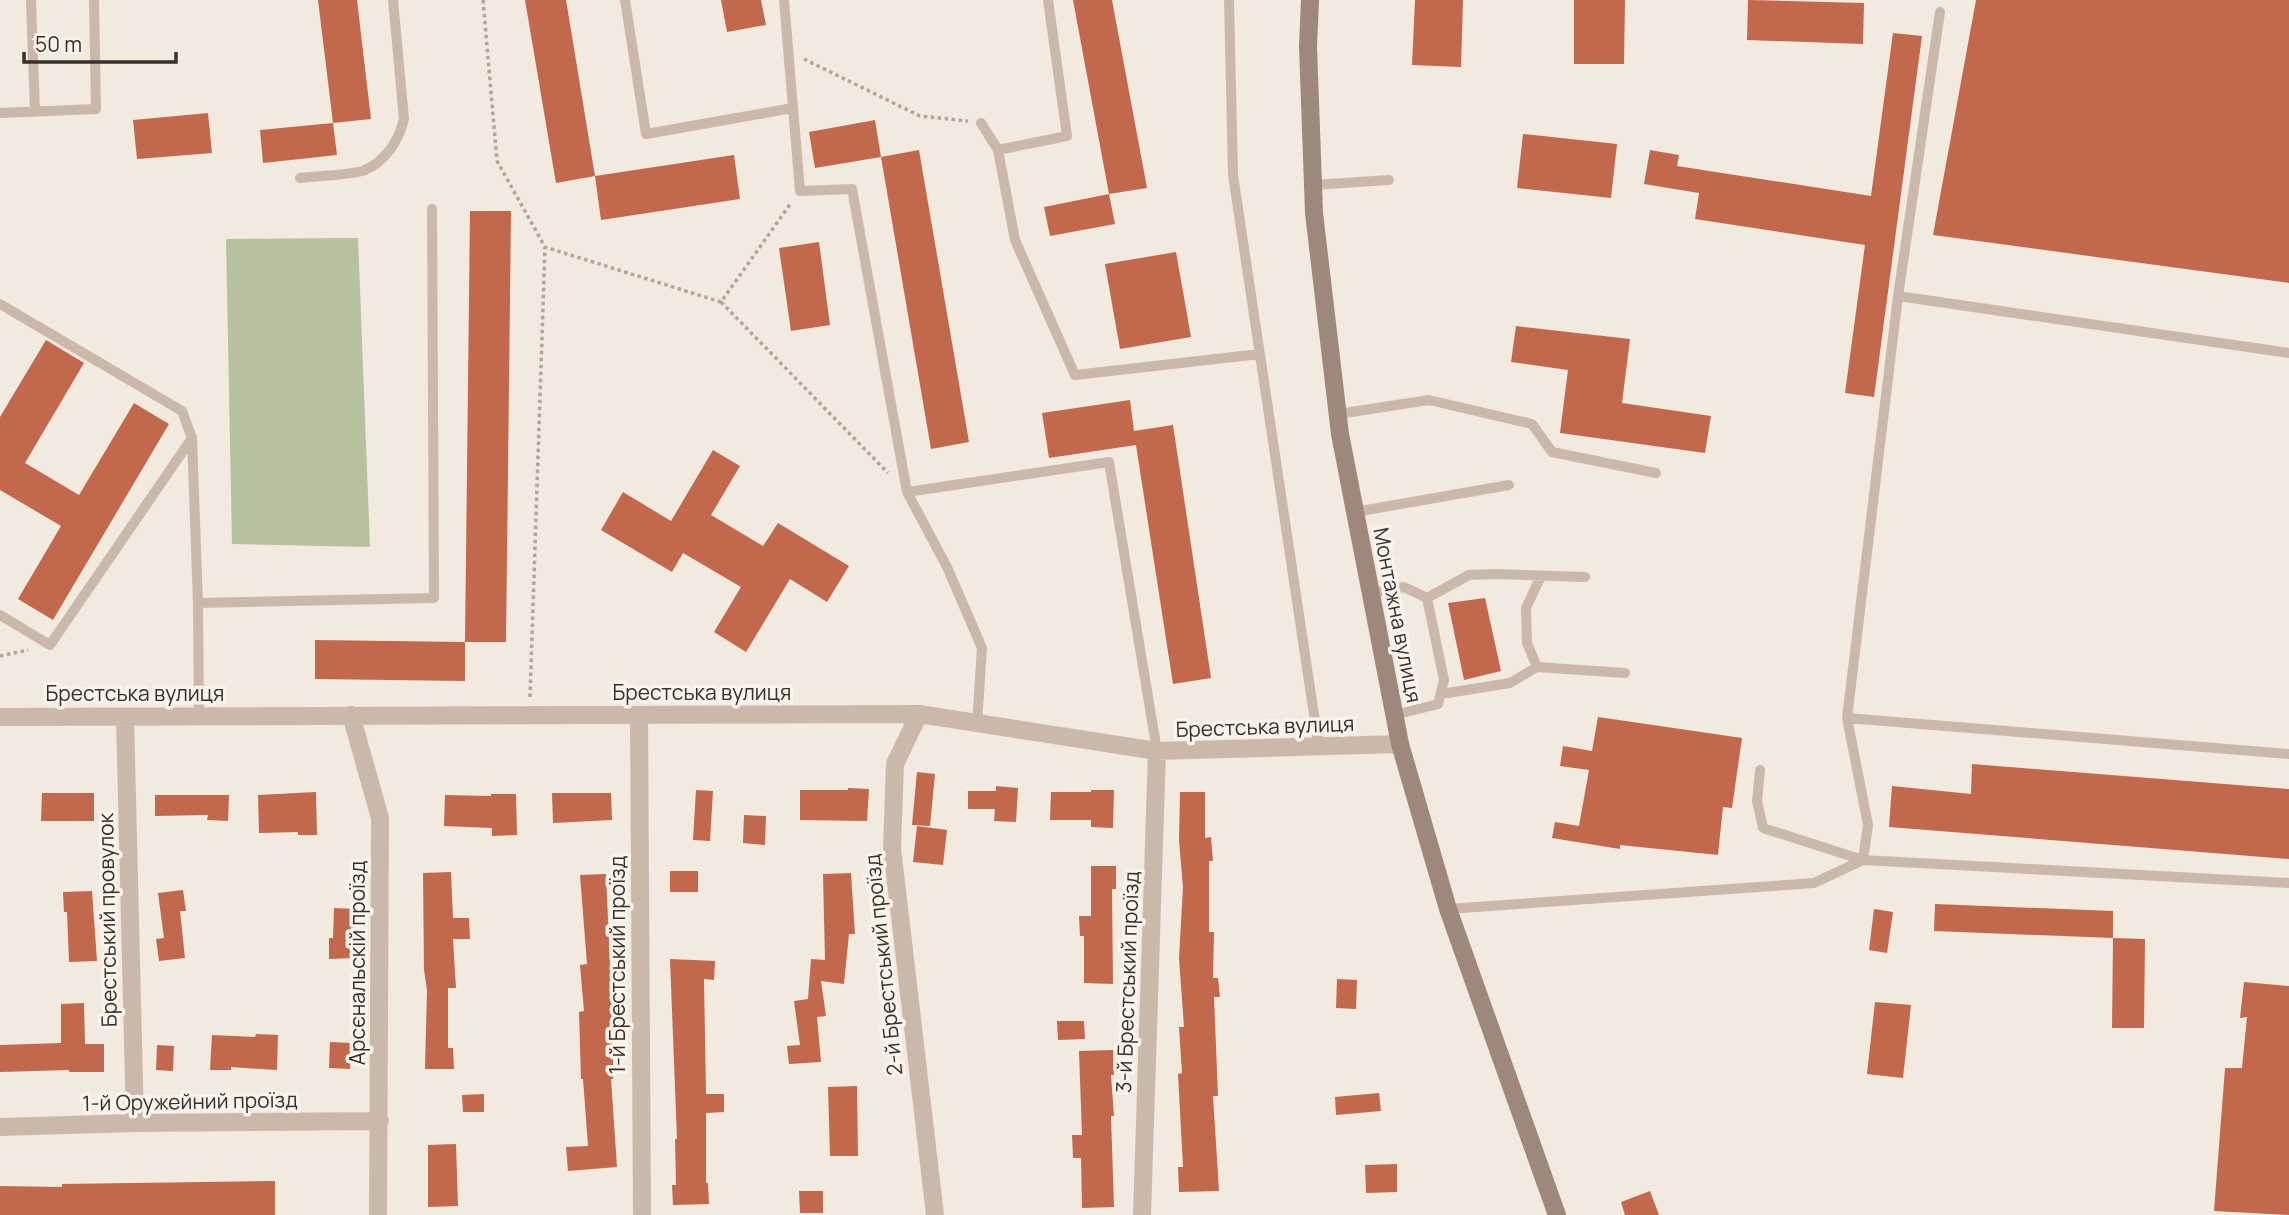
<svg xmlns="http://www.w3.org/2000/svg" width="2289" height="1215" font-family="Manrope,sans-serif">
  <rect width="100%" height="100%" fill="#f2e9df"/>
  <path fill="#b6c19f" d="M358,238L370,547L232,544L226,239Z"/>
  <path fill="#c2684d" d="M318,0H357L371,119L333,123Z
    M525,0H566L595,176L556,183Z
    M721,0H761L766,25L727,32Z
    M1073,0H1112L1147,188L1109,194Z
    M1415,0H1463L1461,67L1412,65Z
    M1574,0H1625L1624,64H1574Z
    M1748,0L1864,3L1863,44L1747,40Z
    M1976,0H2289V283L1933,235Z
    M1893,33L1922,36L1874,397L1845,393L1865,245L1695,219L1699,193L1644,184L1650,150L1679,155L1677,166L1871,196Z
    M208,113L212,153L137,159L133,120Z
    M875,120L881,157L815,168L809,132Z
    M333,123L337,155L263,163L260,130Z
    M1523,134L1617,144L1611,198L1517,188Z
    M919,150L969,442L931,449L881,157Z
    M734,155L740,199L601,220L595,176Z
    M1109,194L1115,224L1050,236L1044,207Z
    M470,211H511L506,642H465Z
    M819,242L830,325L791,331L779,248Z
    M1176,252L1191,337L1120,349L1105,264Z
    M1516,326L1630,339L1622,403L1711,416L1705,453L1560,433L1568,370L1511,362Z
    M46,340L84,363L25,463L79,495L134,403L169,424L53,620L18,599L61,526L0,490V417Z
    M1130,400L1134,431L1173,425L1211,678L1173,684L1136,445L1049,458L1042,413Z
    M713,450L740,466L711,515L763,546L778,523L849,566L827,602L790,579L746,652L714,632L741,587L683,553L672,572L601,530L623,492L671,521Z
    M1485,598L1501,671L1464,680L1448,603Z
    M315,640L465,642V681L315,679Z
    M1598,717L1742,738L1732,808L1723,807L1718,855L1620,845V849L1552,838L1555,822L1579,826L1589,770L1560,766L1563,746L1592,751Z
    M1972,764L2289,789V859L1889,827L1892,786L1971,794Z
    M917,772L935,774L930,826L912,825Z
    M996,786L1018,788L1016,822L994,821L995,809H968V791H996Z
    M848,788L869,789L867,821L800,820V790H848Z
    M696,790L713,791L710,841L693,840Z
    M1091,790H1114L1113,828L1091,827V820H1050L1051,792H1091Z
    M316,792L317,835H298V832L259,833L258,795Z
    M1180,792H1205V838L1211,837L1213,861H1209V932H1214L1213,978H1218L1220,997H1214L1218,1096H1213L1219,1191L1179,1192L1178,1167H1183L1178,1074L1182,1073L1179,1027H1184L1179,958L1183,887L1179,840Z
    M42,793H94V821H41Z
    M552,793H611L612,820L553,823Z
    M491,794H516L517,835L492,836V828L444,826L445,795L491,796Z
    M155,795H229L228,821L207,820L208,815L155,816Z
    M744,815L766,816L765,845L743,843Z
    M917,826L947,830L943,865L913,862Z
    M1091,866H1116V889H1112L1113,984L1084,983V936H1080L1079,916H1091Z
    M670,871H698V892H670Z
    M451,872L453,918H469L470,939H453L456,988H448V1048H453L454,1069H425L427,990L424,970L423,873Z
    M851,873L855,934H849L844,984L821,981L826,1016L817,1017L821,1062L789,1064L787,1046L800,1045L794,1001L808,999L811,959L825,960L823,874Z
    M606,874L613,1033V1079H611L617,1167L568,1171L566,1147L588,1146L583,1079H581L579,1012L584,1011L580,965L587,964L580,875Z
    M183,890L186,911H180L185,958L159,961L156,939L164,938L158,893Z
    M92,891L97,961L69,962L67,912H64L63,892Z
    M1935,904L2113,911V938L1934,931Z
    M334,908L356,909L355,958L329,959V938H333Z
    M1874,909L1893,912L1887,953L1869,950Z
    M2113,938L2145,939L2144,1028H2112Z
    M670,959L715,961L714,980L704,979L706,1094H724V1112L706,1113V1183H708L709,1204L673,1205L672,1185H676L675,1139H677Z
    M1337,979L1357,980L1356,1009L1336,1008Z
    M2244,982L2289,986V1215L2214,1211L2225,1068H2242L2247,1017L2240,1018Z
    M1875,1002L1911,1005L1903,1078L1867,1074Z
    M84,1003L85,1044H104V1072H69V1070L0,1072V1045L61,1043V1004Z
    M1057,1021H1084L1085,1039L1058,1040Z
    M256,1034L278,1035L277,1070L231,1067V1070H210L212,1035L255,1037Z
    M330,1042L351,1043L350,1069L329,1068Z
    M157,1045L174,1046L173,1071L156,1070Z
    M1113,1050L1114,1075H1111L1114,1116H1111L1114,1207L1082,1208L1081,1158H1073L1072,1135H1082L1079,1051Z
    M857,1086L858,1156H830L828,1087Z
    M1379,1093L1381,1111L1336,1115L1335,1097Z
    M484,1094V1112H463L462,1095Z
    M456,1144L458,1206L428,1207V1145Z
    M1397,1164V1192L1366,1193L1365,1165Z
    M275,1181V1215H0V1186L62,1187V1184Z
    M799,1191H823V1213H800Z
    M1650,1191L1659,1215H1625L1621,1202Z"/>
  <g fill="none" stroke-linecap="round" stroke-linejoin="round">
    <path stroke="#b6a395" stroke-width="3.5" stroke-dasharray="3.5 3.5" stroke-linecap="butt" d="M483,0L497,161L545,247L721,302L791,203
      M804,59L920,116L968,121
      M721,302L888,473
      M0,656L28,650
      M530,697L545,247"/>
    <path stroke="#cab9ab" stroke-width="10" d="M31,0L35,112
      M625,0L646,134L793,108
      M784,0L800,191L852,189L907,492L1109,462L1157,751
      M1229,0L1233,175L1319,748
      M0,113L96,109L94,0
      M981,123L998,150L1015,240L1075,375L1260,354
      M998,150L1067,136L1048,0
      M300,178C314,176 354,175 365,170C386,161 399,140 404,119L393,0
      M1313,185L1389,180
      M1898,296L2289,353
      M0,304L182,411L192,438L198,603
      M1338,414L1429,400L1532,424L1552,452L1656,473
      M907,492L947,567L982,648L977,724
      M1355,512L1509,485
      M1371,593L1404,587L1427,598L1444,680L1438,704L1395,715
      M1427,598L1469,575L1495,574L1585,577
      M0,615L50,645L192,438
      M1537,667L1527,643L1526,608L1541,576
      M1441,694L1510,683L1537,667L1625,673
      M199,715L198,603L434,598L432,209
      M1847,718L2289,754
      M1760,770L1757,801L1763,828L1863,860L2289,883
      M1863,860L1868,825L1847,718L1898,296L1940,12
      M1448,909L1814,883L1863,860"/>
    <path stroke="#cab9ab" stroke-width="18" d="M919,714L895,764L892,848L935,1215
      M351,715L380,818L378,1215
      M639,715L642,1215
      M0,717L919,714L1157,751L1400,744
      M125,717L135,1123
      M0,1127L135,1123L380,1121
      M1142,1215L1157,751"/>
    <path stroke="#9e887c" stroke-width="18" d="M1310,0L1308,46L1314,213L1340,434L1400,744L1448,909L1557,1215"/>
  </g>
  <g text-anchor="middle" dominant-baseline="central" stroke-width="7" stroke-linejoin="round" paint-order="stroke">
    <g font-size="21" fill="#382e2a" stroke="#faf3eb">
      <text transform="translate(1398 615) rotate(79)">Монтажна вулиця</text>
      <text x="702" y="692">Брестська вулиця</text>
      <text x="135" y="693">Брестська вулиця</text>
      <text transform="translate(1265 726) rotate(-2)">Брестська вулиця</text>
      <text transform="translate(107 920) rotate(-91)">Брестський провулок</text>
      <text transform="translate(357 963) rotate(-90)">Арсєнальскій проїзд</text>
      <text transform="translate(617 965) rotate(-90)">1-й Брестський проїзд</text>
      <text transform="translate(883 965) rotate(-96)">2-й Брестський проїзд</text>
      <text transform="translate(1127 982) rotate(-88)">3-й Брестський проїзд</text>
      <text transform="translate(190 1101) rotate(-1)">1-й Оружейний проїзд</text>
    </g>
  </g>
  <path d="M24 52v10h152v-10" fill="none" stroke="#382e2a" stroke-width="3.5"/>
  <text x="35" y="52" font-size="21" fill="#382e2a" stroke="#faf3eb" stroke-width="5" paint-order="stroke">50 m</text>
</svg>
